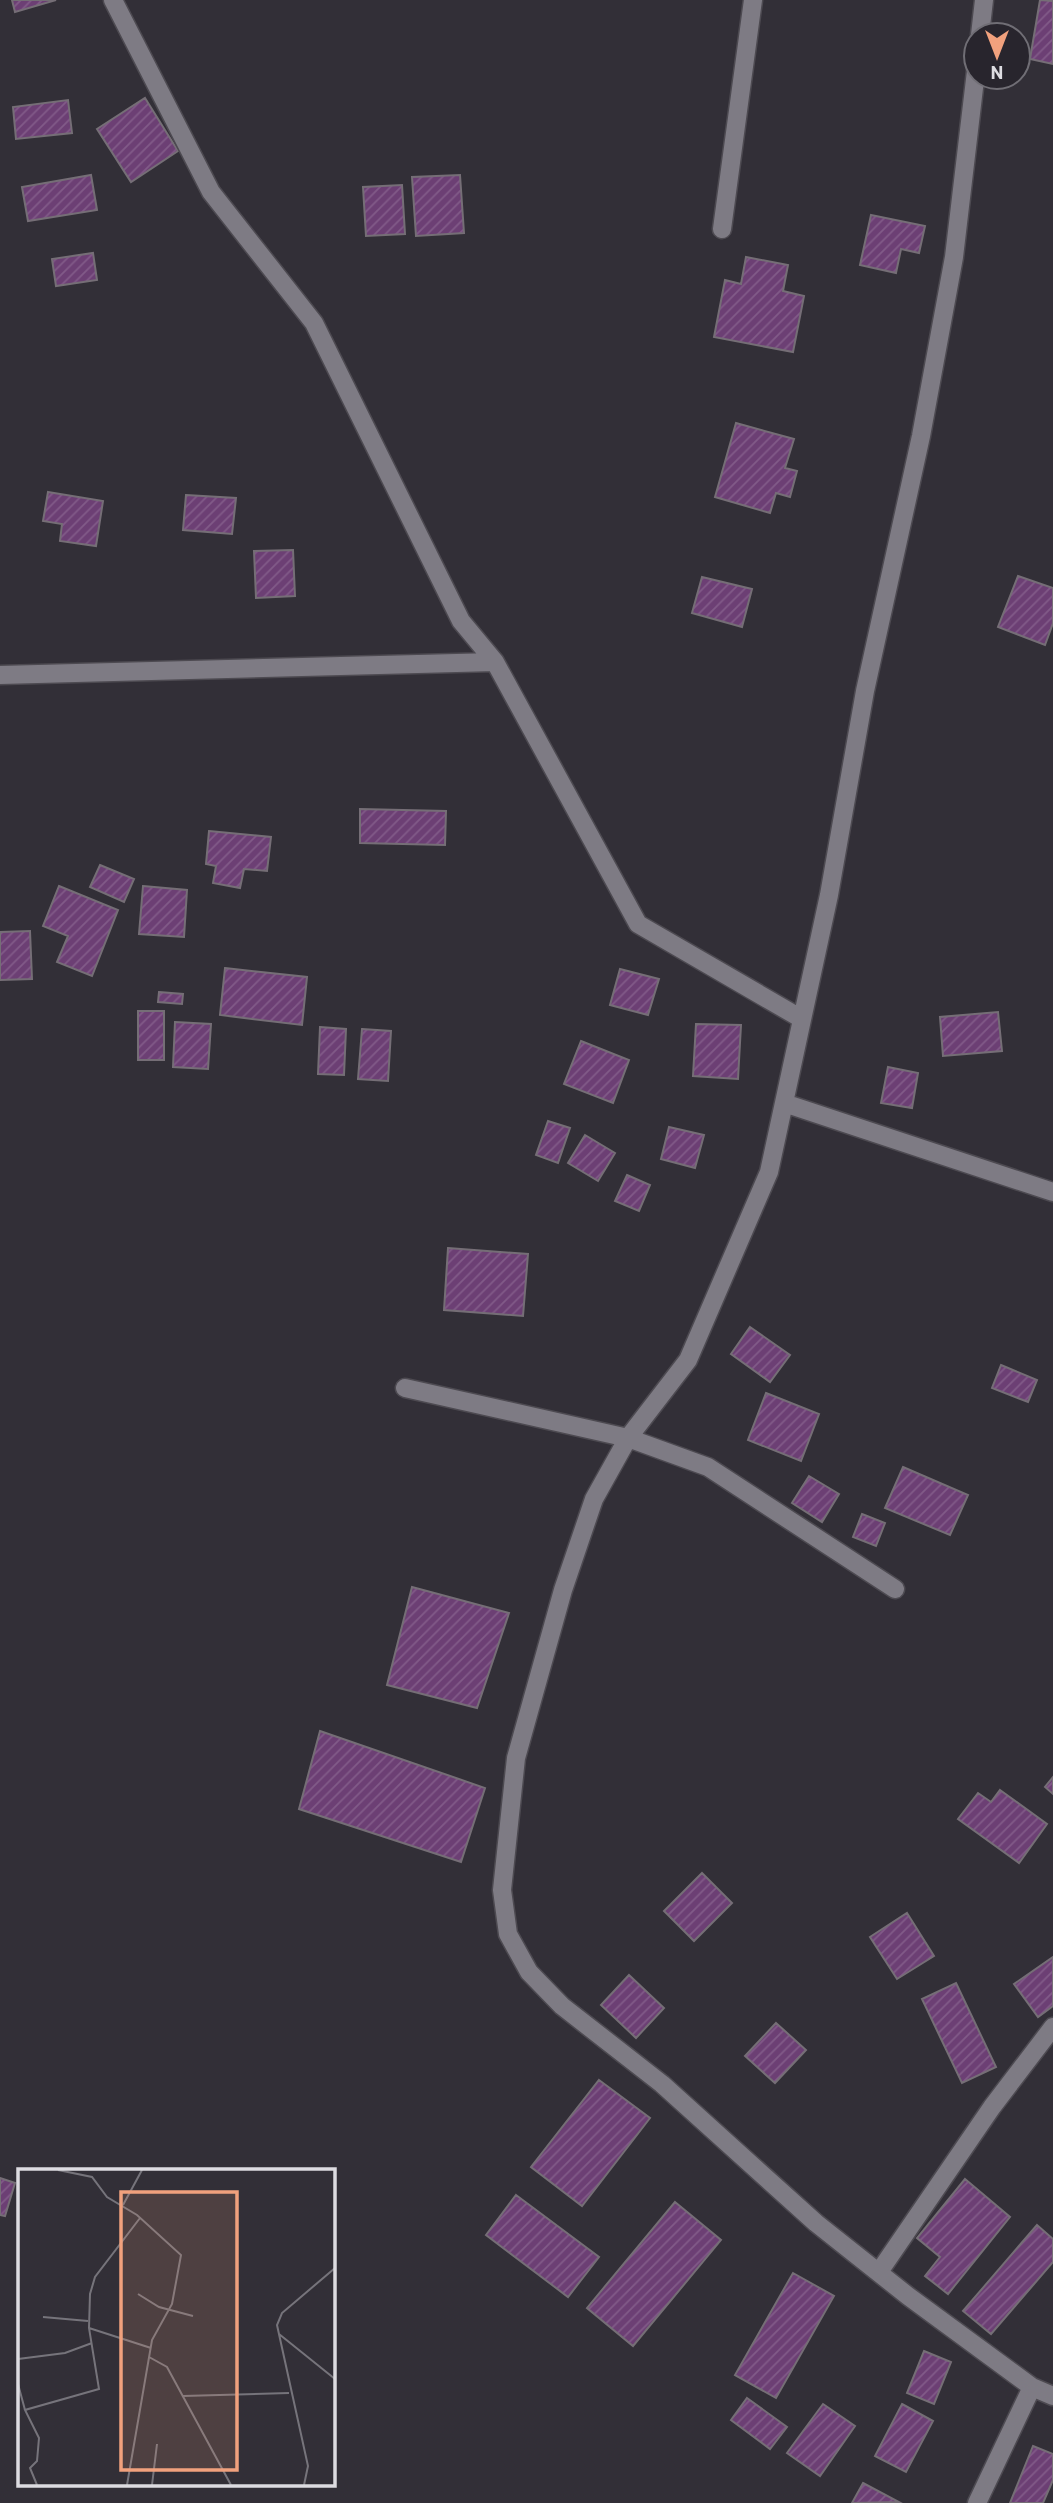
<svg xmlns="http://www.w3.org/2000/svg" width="1053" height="2503" font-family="Barlow,sans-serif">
  <defs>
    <pattern id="building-hatch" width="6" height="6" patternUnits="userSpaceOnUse" patternTransform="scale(1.75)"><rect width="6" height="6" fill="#6c3f74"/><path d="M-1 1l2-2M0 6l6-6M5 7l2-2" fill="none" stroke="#815a88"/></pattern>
  </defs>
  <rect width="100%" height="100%" fill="#322f37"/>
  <path fill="url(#building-hatch)" stroke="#756e76" stroke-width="2" d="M12,0H56L15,12Z
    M1040,0L1053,1V64L1030,59Z
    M145,98L178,151L131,182L97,129Z
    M68,100L72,133L16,139L13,107Z
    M91,175L97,210L28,221L22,187Z
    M460,175L464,233L416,236L412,177Z
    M402,185L405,234L366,236L363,187Z
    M871,215L925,226L919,253L901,249L896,273L860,265Z
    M93,253L97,280L56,286L52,259Z
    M746,257L788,265L783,291L804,296L793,352L714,337L725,280L741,284Z
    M736,423L794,439L785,468L797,471L790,497L776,493L770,513L715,497Z
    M48,492L103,501L96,546L60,541L62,524L43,521Z
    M186,495L236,498L232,534L183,530Z
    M293,550L295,596L256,598L254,551Z
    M1018,576L1053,588V623L1045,645L998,627Z
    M702,577L752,589L742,627L692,613Z
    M360,809L446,811L445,845L360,843Z
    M209,831L271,837L267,871L244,869L240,888L213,883L216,866L206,864Z
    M100,865L134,879L124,902L90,887Z
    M59,886L118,910L92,976L57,962L68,936L43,926Z
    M143,886L187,890L184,937L139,934Z
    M30,931L32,979L0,980V932Z
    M225,968L307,977L302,1025L220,1015Z
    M620,969L659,979L648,1015L610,1005Z
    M159,992L183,994L182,1004L158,1002Z
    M138,1011H164V1060H138Z
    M998,1012L1002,1051L943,1056L940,1017Z
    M175,1022L211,1024L208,1069L173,1067Z
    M696,1024L741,1025L738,1079L693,1076Z
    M320,1027L346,1029L344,1075L318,1074Z
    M362,1029L391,1031L388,1081L358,1079Z
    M581,1041L629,1060L613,1103L564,1084Z
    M888,1067L918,1073L912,1108L881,1103Z
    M548,1121L570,1128L558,1163L536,1155Z
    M669,1127L704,1135L695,1168L661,1159Z
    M585,1135L615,1153L598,1181L568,1163Z
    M627,1175L650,1185L639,1211L615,1201Z
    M448,1248L528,1254L523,1316L444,1310Z
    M750,1327L790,1355L770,1382L731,1354Z
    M1001,1365L1037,1380L1028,1402L992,1388Z
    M766,1393L819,1414L801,1461L748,1440Z
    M903,1467L968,1495L950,1535L885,1508Z
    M809,1476L839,1494L822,1522L792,1503Z
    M862,1514L885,1523L876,1546L853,1537Z
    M412,1587L509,1613L477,1708L387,1685Z
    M320,1731L485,1788L461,1862L299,1809Z
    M1053,1777V1794L1045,1787Z
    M1000,1790L1047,1824L1019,1863L958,1819L978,1793L991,1802Z
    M702,1873L732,1903L694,1941L664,1911Z
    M907,1913L934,1956L897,1979L870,1937Z
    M1053,1957V2006L1038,2017L1014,1984Z
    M629,1975L664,2008L636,2038L601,2005Z
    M956,1983L996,2067L962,2083L922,1999Z
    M776,2023L806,2050L775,2083L745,2056Z
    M599,2080L650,2118L582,2206L531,2167Z
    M0,2178L15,2183L5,2216L0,2215Z
    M965,2179L1010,2217L948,2294L925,2276L940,2257L917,2238Z
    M516,2195L599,2257L568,2297L486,2235Z
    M675,2202L721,2240L633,2346L587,2308Z
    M1037,2225L1053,2239V2262L991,2334L963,2311Z
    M793,2273L834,2296L776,2398L735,2375Z
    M924,2351L951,2362L934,2404L907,2393Z
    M747,2398L787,2427L770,2449L731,2420Z
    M823,2404L855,2426L820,2476L787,2453Z
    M902,2404L933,2421L906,2472L875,2456Z
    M1033,2446L1053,2454V2480L1043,2503H1010Z
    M863,2483L899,2502L852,2503Z"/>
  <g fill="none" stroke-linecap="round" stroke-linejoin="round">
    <g stroke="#4d4a51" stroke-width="21">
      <path id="street" d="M113,0L211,192L314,323L461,621L495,662L638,924L802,1019
        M980,35L984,0
        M976,71L954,257L921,436L865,691L829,895L769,1172L688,1360L628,1438L594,1499L563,1590L516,1758L502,1890L508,1934L529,1972L562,2006L662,2084L816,2223L908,2296L1032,2387L1053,2396
        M722,229L753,0
        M0,675L495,662
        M784,1103L1053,1192
        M405,1388L628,1438L708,1467L895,1589
        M879,2272L992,2107L1053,2027
        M977,2503L1032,2387"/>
    </g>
    <use href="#street" stroke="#7e7b84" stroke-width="18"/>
  </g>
  <g transform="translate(18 2169)">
    <rect width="317" height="317" fill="#322f37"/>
    <path fill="none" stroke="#76747b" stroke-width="2" d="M40,1L74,8L89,28L119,46L163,86L154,135L134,171L109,316M105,36L124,1M120,125L141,138L175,147M25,148L70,152M71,159L133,179M261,165L317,210M131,188L149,198L213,316M0,190L47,184L74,174M0,215L7,241M165,227L271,224M19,316L12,299L19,292L21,269L7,241L81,220L71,159L72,125L77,108L122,49M134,316L139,275M286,316L290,297L259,156L264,144L317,99"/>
    <path fill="#f1a17d" fill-opacity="0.15" stroke="#f1a17d" stroke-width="3.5" d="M103,23H219V301H103Z"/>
    <rect width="317" height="317" fill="none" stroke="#dddce1" stroke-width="3.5"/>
  </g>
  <g transform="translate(997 56) rotate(180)"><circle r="33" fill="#28252d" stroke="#706e75" stroke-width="2"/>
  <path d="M0-5L12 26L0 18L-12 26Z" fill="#f1a17d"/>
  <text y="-10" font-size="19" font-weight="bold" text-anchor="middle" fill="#dddce1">N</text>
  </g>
</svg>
